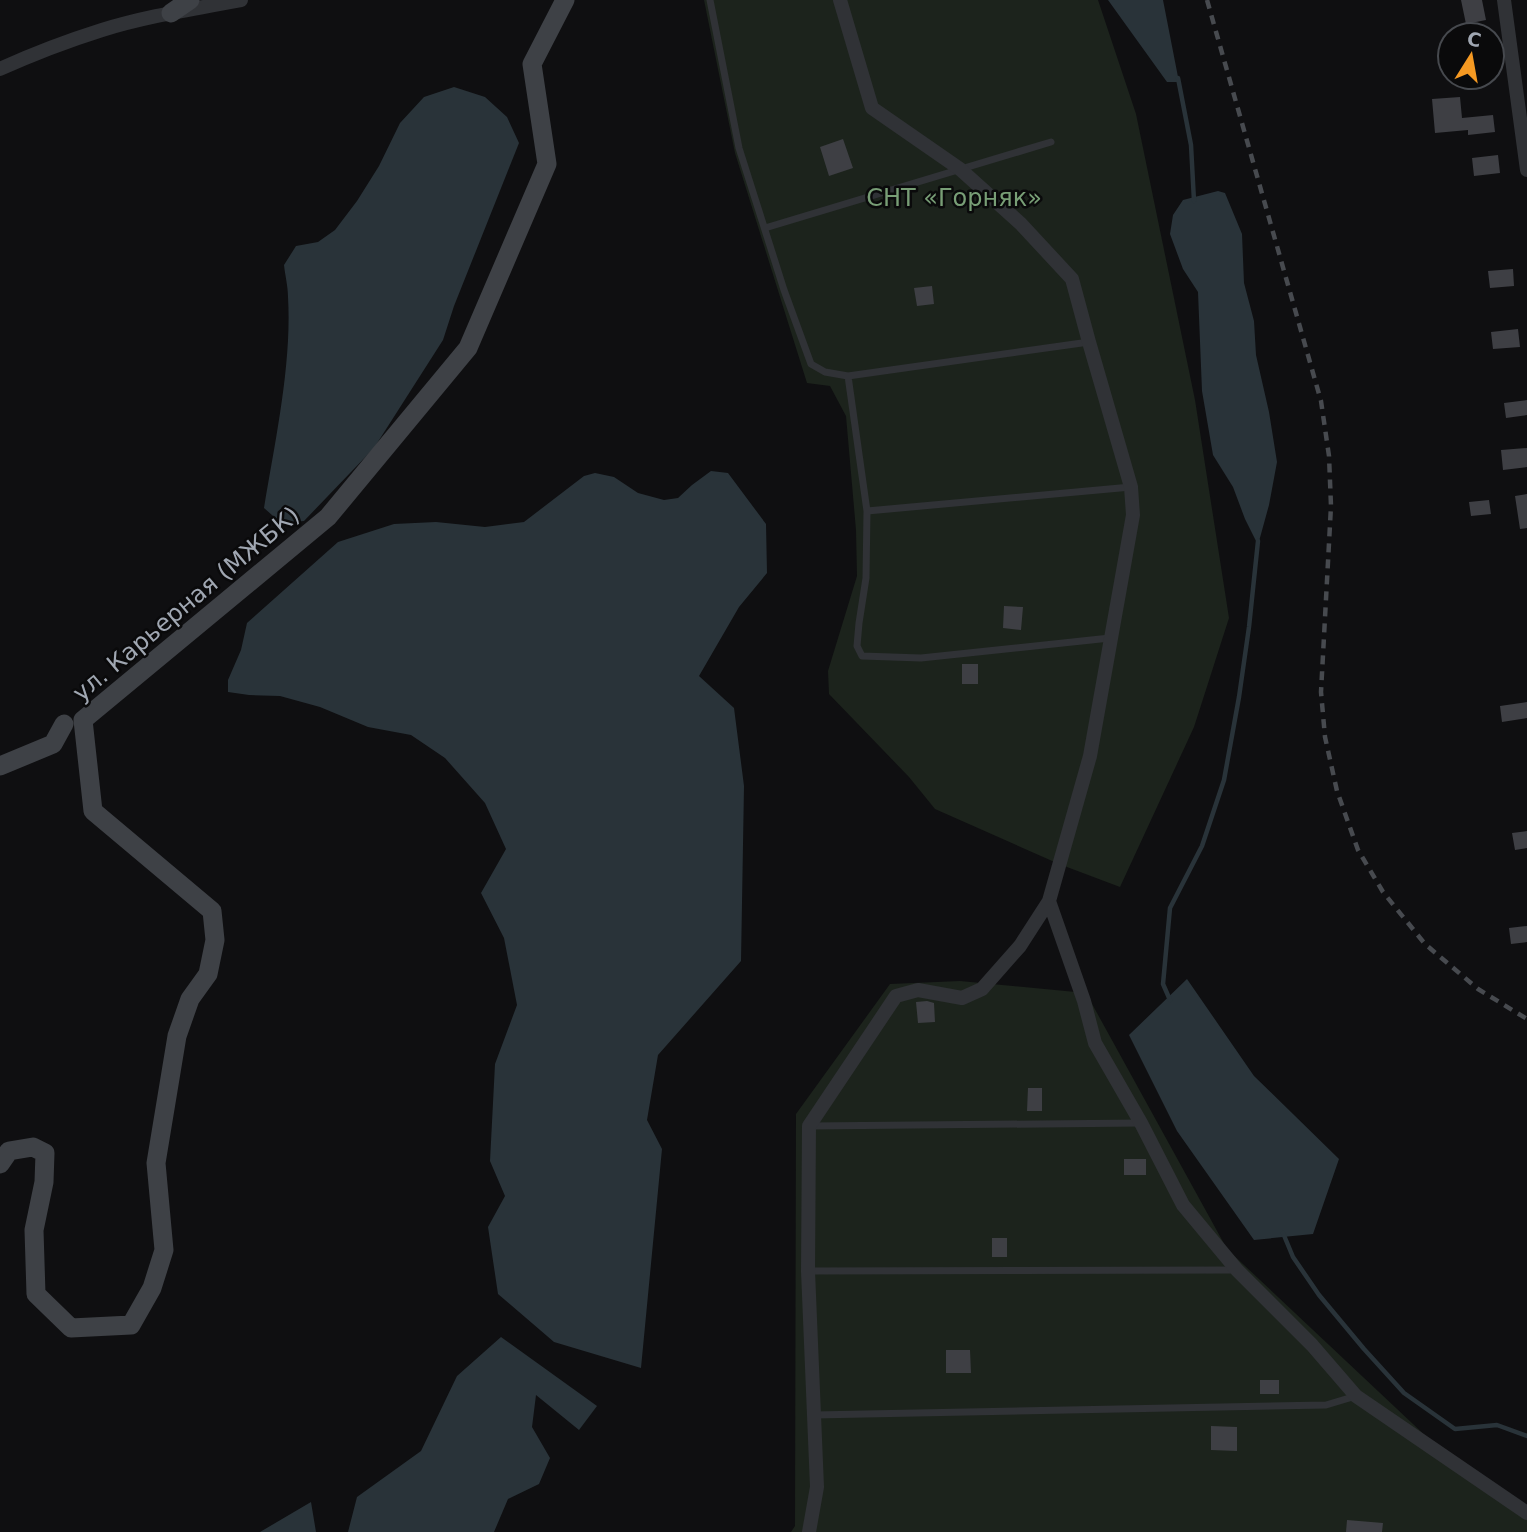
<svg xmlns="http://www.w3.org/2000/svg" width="1527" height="1532" font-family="'DejaVu Sans',sans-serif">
  <rect width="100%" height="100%" fill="#0f0f11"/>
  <path fill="#1c231c" d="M704,0H1098L1136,114L1195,400L1229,618L1194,727L1120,887L1059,864L935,809L909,777L829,694L828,671L857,576L856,530L846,416L830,386L807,383L735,153Z
    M960,981L1086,993L1227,1249L1430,1440L1527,1516V1532H791L795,1526L796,1114L890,984Z"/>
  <path fill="#293339" d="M1108,0H1163L1179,82H1167Z
    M454,87L485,97L507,117L519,143L454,306L443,340L374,448L304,521L281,523L264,508C275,441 292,364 288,297C288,286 285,275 284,265L296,246L318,242L335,230L357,201L379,166L400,123L424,97Z
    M1218,191L1225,193L1242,234L1244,283L1254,321L1256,355L1269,412L1277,462L1269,505L1258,545L1245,519L1233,487L1213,455L1202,391L1198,292L1183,269L1170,234L1173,215L1183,200Z
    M711,471L728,473L766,524L767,573L739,607L699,676L734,708L744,786L741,961L658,1055L647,1120L662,1149L641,1368L554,1342L498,1294L488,1227L505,1196L490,1161L495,1064L517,1005L504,938L481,893L506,849L485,803L445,758L411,735L368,727L320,707L280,696L249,695L228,692V680L241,650L247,623L338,542L394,524L436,522L485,527L524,522L584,476L595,473L614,477L638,493L664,500L678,498L692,485Z
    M1187,979L1254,1076L1339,1159L1313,1234L1254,1240L1177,1131L1129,1035Z
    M501,1337L597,1406L579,1430L536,1395L532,1427L550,1458L539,1484L508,1499L494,1532H348L357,1497L421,1451L457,1376Z
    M311,1502L316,1532H260Z"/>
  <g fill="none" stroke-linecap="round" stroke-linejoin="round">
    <path stroke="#293339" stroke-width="4.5" d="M1178,78L1191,145L1194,201
      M1170,1000L1163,984L1170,908L1202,846L1224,780L1239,697L1249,627L1258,541
      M1283,1233L1293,1257L1319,1295L1364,1349L1404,1393L1455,1429L1497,1425L1527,1436"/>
  </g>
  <path fill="#3e3f44" d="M1461,0H1482L1486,20L1466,24Z
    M1460,97L1462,118L1493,115L1495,132L1468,135V130L1435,133L1432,99Z
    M843,139L853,168L829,176L820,147Z
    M1498,155L1500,173L1474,176L1472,158Z
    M1513,269L1514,286L1490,288L1488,271Z
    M932,286L934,304L917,306L914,288Z
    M1518,329L1520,347L1493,349L1491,332Z
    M1527,400V415L1506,418L1504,403Z
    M1527,448V467L1503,470L1501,450Z
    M1527,494V528L1520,529L1515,496Z
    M1489,500L1491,514L1471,516L1469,502Z
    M1004,606L1023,607L1021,630L1003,628Z
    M962,664H978V684H962Z
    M1527,702V718L1502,722L1500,706Z
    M1527,831V848L1515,850L1512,833Z
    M1527,926V942L1511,944L1509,928Z
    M927,1001L934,1003L935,1022L918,1023L916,1002Z
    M1028,1088H1042V1111H1027Z
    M1124,1159H1146V1175H1124Z
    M992,1238H1007V1257H992Z
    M946,1350H970L971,1373H946Z
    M1260,1380H1279V1394H1260Z
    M1211,1426L1237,1427V1451L1211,1450Z
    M1347,1520L1383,1523L1382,1532H1346Z"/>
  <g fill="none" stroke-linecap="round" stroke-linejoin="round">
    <path stroke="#303236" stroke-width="7" d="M710,0L739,148L784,290L811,364L825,372L848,376
      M765,228L1051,142
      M1089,342L848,376L867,511L866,578L859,623L857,646L862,656L921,658L1110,638
      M867,511L1131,487
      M810,1126L1141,1123
      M808,1271L1237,1270
      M814,1415L1326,1405L1356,1396"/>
    <path stroke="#303236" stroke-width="14" d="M1504,0L1527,170
      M0,69C33,54 67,41 102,30C147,16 194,9 241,0
      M1049,901L1084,1001L1095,1043L1141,1123L1183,1205L1237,1270L1312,1345L1356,1396L1527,1513
      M809,1532L817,1487L808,1271L809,1126L896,996L918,990L962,998L982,989L1020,946L1049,901L1090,756L1133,515L1131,487L1089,342L1072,279L1021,224L960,169L872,108L840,0"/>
    <path stroke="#3e4146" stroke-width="19" d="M171,13L190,0
      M0,766L53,744L64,724
      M0,1164L9,1151L33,1147L45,1153L44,1182L34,1230L36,1294L71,1328L131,1325L152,1288L164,1250L156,1163L177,1036L190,999L208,974L215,940L212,911L93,811L83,720L328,517L468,348L547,164L532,64L565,0"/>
    <path stroke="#474a4f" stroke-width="4.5" stroke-dasharray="9 7" stroke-linecap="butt" d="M1207,0L1321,401L1329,456L1331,506L1321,692L1325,737L1337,791L1358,850L1383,892L1425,944L1478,989L1527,1019"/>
  </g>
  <g text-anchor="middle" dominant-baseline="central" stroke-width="5" stroke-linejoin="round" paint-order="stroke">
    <g font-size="24" fill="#789e76" stroke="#0a0a0b">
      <text x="954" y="198">СНТ «Горняк»</text>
    </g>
    <g font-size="24" fill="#a0a7b2" stroke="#0a0a0b">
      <text transform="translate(186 604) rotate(-40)">ул. Карьерная (МЖБК)</text>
    </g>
  </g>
  <g transform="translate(1471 56) rotate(11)"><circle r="33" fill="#0a0a0b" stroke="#46494e" stroke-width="2"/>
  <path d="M0-5L12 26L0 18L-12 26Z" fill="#f59922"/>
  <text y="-10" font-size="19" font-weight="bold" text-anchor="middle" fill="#a0a7b2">С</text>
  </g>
</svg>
